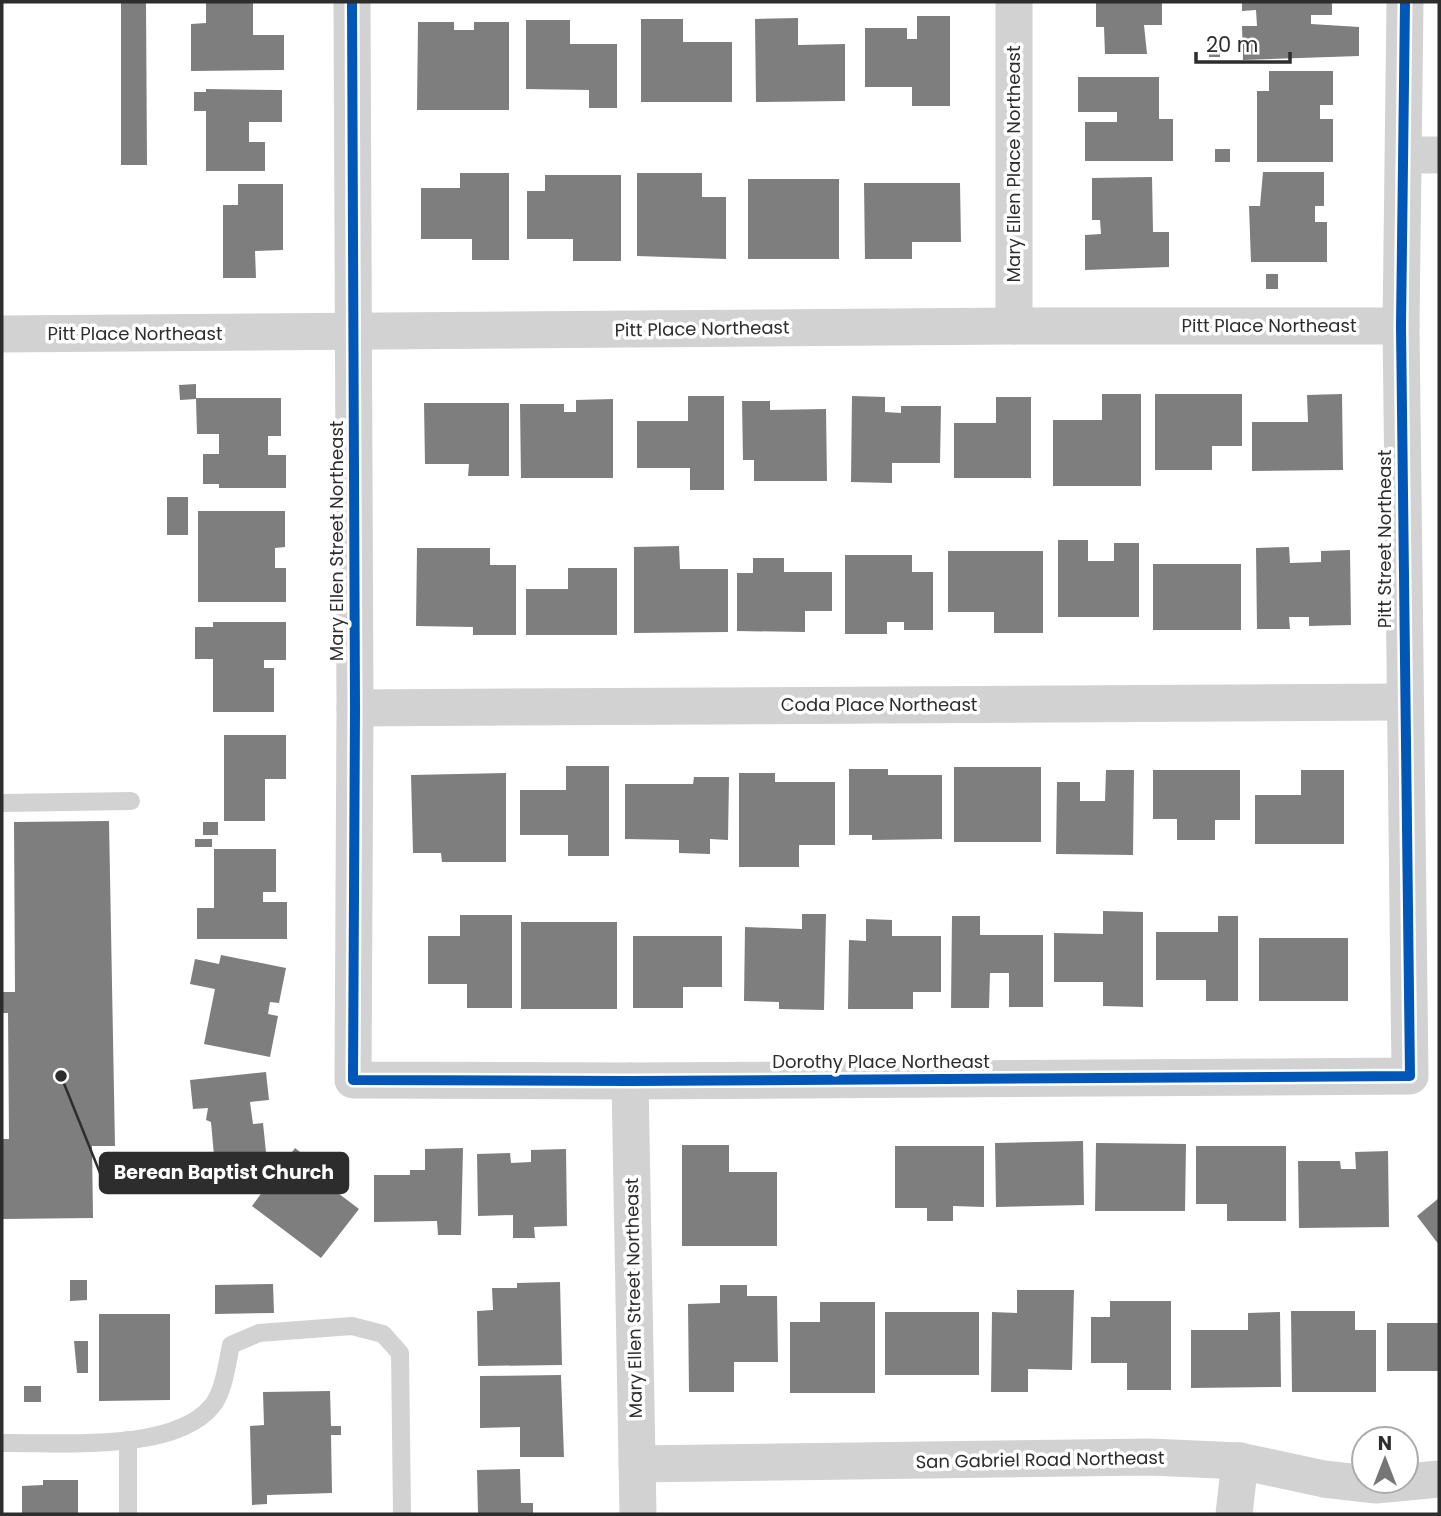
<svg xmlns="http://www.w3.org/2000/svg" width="1441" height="1516" font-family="Poppins,sans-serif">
  <rect width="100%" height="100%" fill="#fff"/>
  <!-- building -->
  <g fill="#7e7e7e">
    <path d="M121 2H146L147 165H121Z"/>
    <path d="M206 2H253V35H284V70L191 71V24L206 23Z"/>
    <path d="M1096 2H1162V25H1144L1147 54H1105L1104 27H1096Z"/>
    <path d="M1242 2H1332V15H1311V24L1359 27V56L1243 60 1242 26H1257L1256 10 1242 11Z"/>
    <path d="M917 16H950V106H912V87H865V28H907V39H917Z"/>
    <path d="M798 18V45L845 44V101L756 102 755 19Z"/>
    <path d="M641 19H683V42H732V102H641Z"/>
    <path d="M526 20H570V44H617V108H589V90L526 89Z"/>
    <path d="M418 22H454V30H474V22H509V110H417Z"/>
    <rect x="1209" y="42" width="11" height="15"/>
    <path d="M1269 71H1333V105H1320V119H1333V162H1257V91H1269Z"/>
    <path d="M1078 77H1159V119H1173V161H1085V122H1117V112H1078Z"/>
    <path d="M206 89 282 90V122H249V142H265V171H206V111H194V92H206Z"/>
    <rect x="1215" y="149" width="15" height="13"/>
    <path d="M1263 172H1324V206H1315V222H1327V262H1251L1249 206H1260Z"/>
    <path d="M460 173H509V260H472V239H421V188H460Z"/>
    <path d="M637 173H702V197H726V259L637 256Z"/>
    <path d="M545 175H621V261H573V239H527V191H545Z"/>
    <path d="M1152 177 1153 232H1169V267L1085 270V235L1101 234 1100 220H1092V178Z"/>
    <rect x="748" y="179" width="91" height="80"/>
    <path d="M864 183H960L961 242H912V259H865Z"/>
    <path d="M238 184H283V250L255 251 256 278H223V205H238Z"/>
    <rect x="1266" y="274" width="12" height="15"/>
    <path d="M196 384V398H281V436H268V455H286V488H219V484H203V454H219V434H197L196 399 180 400 179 385Z"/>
    <path d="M1102 394H1141V486H1053V420H1102Z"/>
    <path d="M1155 394H1242V446H1212V470H1155Z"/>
    <path d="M1342 394 1343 470 1252 471V422H1308L1307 395Z"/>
    <path d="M688 396H724V490H690V468H637V421H688Z"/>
    <path d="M852 396 885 397V412L901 413V406H941L940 463H892V483L851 482Z"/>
    <path d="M996 397H1031V478H954V423H996Z"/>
    <path d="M613 399V478H521L520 404H564V412H576V400Z"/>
    <path d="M742 401H770V410L826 409 827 481H754V460H743Z"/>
    <path d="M424 403H509V476H468L469 464H425Z"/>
    <rect x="167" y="497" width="21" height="38"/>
    <path d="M198 511H285V547L275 548V568H286V602H198Z"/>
    <path d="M1058 540H1088V561H1114V543H1139V617H1058Z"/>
    <path d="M679 546 680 569H728V632L634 633V547Z"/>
    <path d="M1289 547 1290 563 1321 562V551L1350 550 1351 625 1309 626V617H1289L1290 629H1257L1256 548Z"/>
    <path d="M417 548H490V565H516V635H473V627L416 626Z"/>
    <path d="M948 551H1043V633H994V612H948Z"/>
    <path d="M845 555H912V572H933V630H904V622H887V634H845Z"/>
    <path d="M753 558H784V572H832V611H805V632L737 631V573H753Z"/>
    <rect x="1153" y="564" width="88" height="66"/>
    <path d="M568 568H617V635H526V589H568Z"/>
    <path d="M213 622H286V660H264V668H274V712H213V659H195V627H213Z"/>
    <path d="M224 735H286V779H265V821H224Z"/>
    <path d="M566 766H609V856H568V835H520V790H566Z"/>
    <rect x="954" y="767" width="87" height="75"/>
    <path d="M849 769H888V775H942V839L872 840V835H849Z"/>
    <path d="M1106 770H1134L1133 855 1056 854 1057 782H1080V801H1105Z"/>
    <path d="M1153 770H1240V820H1215V840H1177V819H1153Z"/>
    <path d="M1301 770H1344V844H1255V795H1301Z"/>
    <path d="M506 773V862H442L441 853H413L411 775Z"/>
    <path d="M739 773H775V782H835V845H799V867H739Z"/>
    <path d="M694 777H729L728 840 710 839V854L679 853V840L625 839V784H693Z"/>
    <path d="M109 821 115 1146H92L93 1218 2 1219V1139H9L8 1013H2V992H15L14 822Z"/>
    <rect x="203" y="822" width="15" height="13"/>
    <rect x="195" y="839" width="17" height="8"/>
    <path d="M214 849H276V892H263V902H287V939H197V908H214Z"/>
    <path d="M1103 911 1143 912V1007L1103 1006V982H1054V933L1103 934Z"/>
    <path d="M802 914H826L824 1010 779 1009V1002L744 1001 745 927 802 929Z"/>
    <path d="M460 915H512V1008H467V984H428V936H460Z"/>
    <path d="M952 916H980V935H1043V1007H1009V973H990L989 1008H951Z"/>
    <path d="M1218 916H1238V1001H1206V980H1156V932H1218Z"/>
    <path d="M866 919 892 920V936H941V992H913V1009H848L849 940 866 941Z"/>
    <rect x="521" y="922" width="96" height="87"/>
    <path d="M633 936H722V987H683V1008H633Z"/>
    <rect x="1259" y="938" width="89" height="63"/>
    <path d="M221 955 286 968 279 1003 270 1002 268 1014 278 1016 270 1057 204 1044 215 989 190 984 195 959 219 964Z"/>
    <path d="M266 1072 269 1100 250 1102 253 1124 263 1123 267 1162 215 1167 211 1122 206 1120 208 1108 193 1109 190 1080Z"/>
    <path d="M1083 1141 1084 1205 996 1207 995 1143Z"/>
    <path d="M1096 1143 1186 1144 1185 1211H1095Z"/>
    <path d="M682 1145H729V1172H777V1246H682Z"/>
    <path d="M895 1146H984V1207L953 1206V1221H927V1208H895Z"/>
    <path d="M1196 1146H1286V1221H1227V1204H1196Z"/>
    <path d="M295 1148 325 1171 311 1189 319 1194 326 1184 359 1209 321 1258 252 1206Z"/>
    <path d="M463 1148 461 1235H438L437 1221 374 1222V1175H410V1170H425V1149Z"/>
    <path d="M566 1149 567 1226 534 1227 535 1238H513V1215L478 1216 477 1154 510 1153 511 1163 531 1162V1150Z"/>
    <path d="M1388 1151 1389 1227 1299 1228 1298 1161H1340L1341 1169H1356L1355 1152Z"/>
    <path d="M1439 1198V1245L1417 1216Z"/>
    <path d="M70 1280H87V1300L70 1301Z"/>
    <path d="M560 1282 562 1365 478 1366 477 1311 493 1310 492 1288H517V1283Z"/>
    <path d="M273 1284 274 1313 215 1314V1285Z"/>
    <path d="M720 1285H747V1296H777L778 1362H734V1392H689L688 1304 720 1303Z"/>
    <path d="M1017 1290H1074L1072 1370 1028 1369V1392H991L992 1312 1017 1313Z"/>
    <path d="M1110 1301H1171V1390H1127V1363H1091V1317H1110Z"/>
    <path d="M820 1302H875V1393H790V1322H820Z"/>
    <path d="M1291 1311H1355V1330H1376V1392H1292Z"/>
    <rect x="885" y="1312" width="94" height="63"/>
    <path d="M1280 1312 1281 1387 1191 1388V1330H1248V1313Z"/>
    <path d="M99 1314H170V1400L99 1401Z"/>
    <rect x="1387" y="1323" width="52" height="48"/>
    <path d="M74 1341H88V1373H77Z"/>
    <path d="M561 1375 564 1457H520V1427L480 1428V1376Z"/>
    <rect x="24" y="1386" width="17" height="16"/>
    <path d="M330 1391 331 1426H341V1435H331L332 1493 267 1495V1504L252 1505 250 1426 264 1425 263 1392Z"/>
    <path d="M520 1469 521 1503H533V1514H478L477 1470Z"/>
    <path d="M43 1480H78V1514H22V1486L43 1485Z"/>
  </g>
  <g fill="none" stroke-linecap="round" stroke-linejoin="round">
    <!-- service -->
    <g stroke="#d2d2d2" stroke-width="18">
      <path d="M2 803 131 801"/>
      <path d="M128 1440V1514"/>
      <path d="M2 1443C59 1442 174 1453 212 1406 224 1392 227 1363 231 1345L259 1333 352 1326 383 1334 400 1353 402 1514"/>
    </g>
    <!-- minor -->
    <g stroke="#d2d2d2" stroke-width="37">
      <path d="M352 2 355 708 353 1080 630 1081 1410 1076 1401 326 1405 2"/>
      <path d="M1014 2V326"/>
      <path d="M1406 155H1439"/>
      <path d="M2 334 1014 326H1401"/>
      <path d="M355 708 1403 702"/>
      <path d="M630 1081 638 1514"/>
      <path d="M637 1464 1150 1457 1240 1461 1324 1479 1376 1485 1439 1479"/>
      <path d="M1234 1514 1240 1461"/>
    </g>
    <!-- cycleway casing -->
    <g stroke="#fff" stroke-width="15">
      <path id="cycleway" d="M352 2 355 708 353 1080 630 1081 1410 1076 1401 326 1405 2"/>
    </g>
    <!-- cycleway -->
    <use href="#cycleway" stroke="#0057b8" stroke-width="10"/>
  </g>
  <g text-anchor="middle" stroke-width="7" stroke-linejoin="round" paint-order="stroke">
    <!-- street labels -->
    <g font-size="18" fill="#2d2d2d" stroke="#fff">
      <text transform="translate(1014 164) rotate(-90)" y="6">Mary Ellen Place Northeast</text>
      <text x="1269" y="332">Pitt Place Northeast</text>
      <text transform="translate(702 329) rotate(-1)" y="6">Pitt Place Northeast</text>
      <text x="135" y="340">Pitt Place Northeast</text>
      <text transform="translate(1385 539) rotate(-90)" y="6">Pitt Street Northeast</text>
      <text transform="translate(337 541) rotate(-90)" y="6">Mary Ellen Street Northeast</text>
      <text x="879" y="711">Coda Place Northeast</text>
      <text x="881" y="1068">Dorothy Place Northeast</text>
      <text transform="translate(634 1298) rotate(-91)" y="6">Mary Ellen Street Northeast</text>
      <text transform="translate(1040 1460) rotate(-1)" y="6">San Gabriel Road Northeast</text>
    </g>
  </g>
  <!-- callouts -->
  <path fill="none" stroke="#2d2d2d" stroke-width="2.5" d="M61 1076L100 1173"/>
  <circle fill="#2d2d2d" stroke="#fff" stroke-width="2.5" cx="61" cy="1076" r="7"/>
  <rect fill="#2d2d2d" stroke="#2d2d2d" stroke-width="2.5" x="100" y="1153" width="248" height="40" rx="7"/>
  <g font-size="19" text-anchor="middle" font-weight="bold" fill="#fff">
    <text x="224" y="1179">Berean Baptist Church</text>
  </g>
  <!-- border -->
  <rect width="1441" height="1516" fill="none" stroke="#2d2d2d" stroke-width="7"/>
  <!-- north arrow -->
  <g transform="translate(1385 1460)"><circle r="33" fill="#ffffff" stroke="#ababab" stroke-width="2"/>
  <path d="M0-5L12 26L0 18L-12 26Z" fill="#767676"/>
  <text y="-10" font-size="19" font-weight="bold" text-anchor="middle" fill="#2d2d2d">N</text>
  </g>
  <!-- scale -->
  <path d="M1196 52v10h94v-10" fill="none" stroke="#2d2d2d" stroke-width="3.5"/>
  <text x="1206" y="52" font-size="21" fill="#2d2d2d" stroke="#ffffff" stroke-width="5" paint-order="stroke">20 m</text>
</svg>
